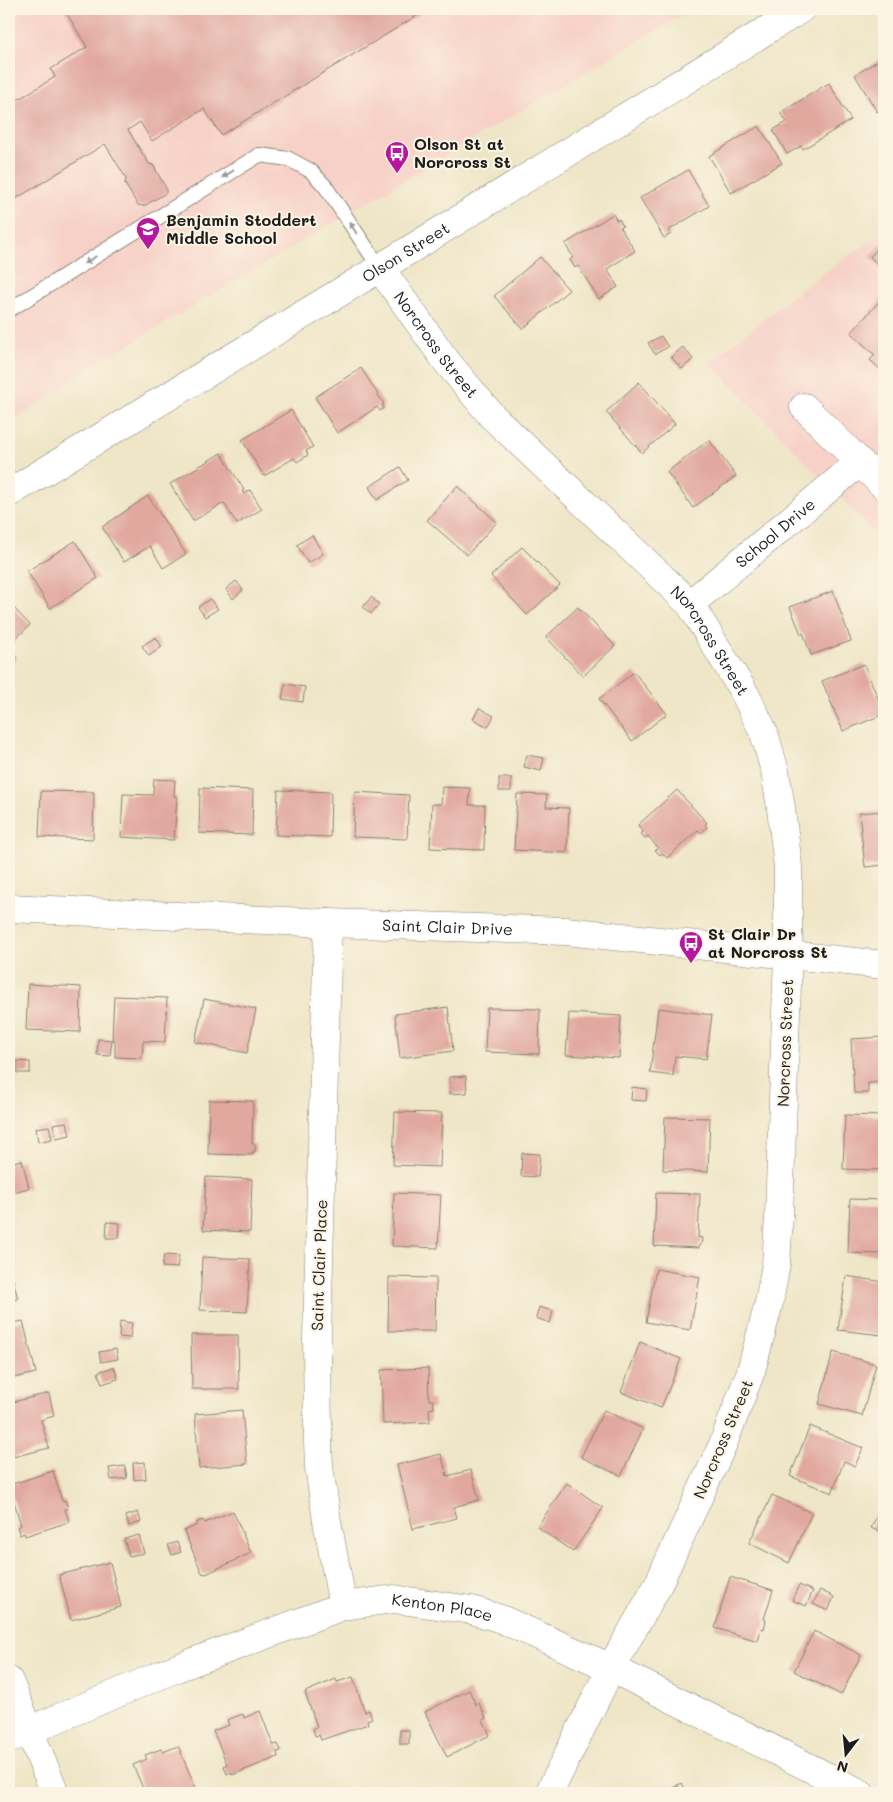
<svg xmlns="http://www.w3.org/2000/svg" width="893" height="1802" font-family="Mali,sans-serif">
  <rect width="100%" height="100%" fill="#fcf5e5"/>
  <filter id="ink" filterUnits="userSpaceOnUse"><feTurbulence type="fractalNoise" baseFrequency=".02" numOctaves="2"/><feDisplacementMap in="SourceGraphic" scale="10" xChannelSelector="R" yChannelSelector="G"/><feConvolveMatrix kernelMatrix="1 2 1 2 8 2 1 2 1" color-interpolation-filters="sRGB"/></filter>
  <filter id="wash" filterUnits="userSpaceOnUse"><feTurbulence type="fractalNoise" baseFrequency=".0096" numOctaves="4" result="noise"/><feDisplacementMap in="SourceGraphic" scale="20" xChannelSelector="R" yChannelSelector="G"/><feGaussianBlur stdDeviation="1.12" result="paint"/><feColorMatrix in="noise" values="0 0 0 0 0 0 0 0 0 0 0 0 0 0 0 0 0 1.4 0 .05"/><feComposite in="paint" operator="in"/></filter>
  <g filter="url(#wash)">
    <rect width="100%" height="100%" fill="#efe6c8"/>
    <!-- built -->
    <g fill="#f7d1c8">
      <path d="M9 9H692L86 370 9 425Z"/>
      <path d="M884 233V543L709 362 820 275Z"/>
    </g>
    <g id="blocks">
      <!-- building -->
      <g fill="#e1a8a0">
        <path d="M64 9H428L221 135 204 109 152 141 140 122 128 130 149 164 153 165 166 188V193L144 206 138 205 125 184 126 178 105 144 9 203V105L55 77 51 69 87 47Z"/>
        <path d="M882 58 884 60V107L877 112 855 75Z"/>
        <path d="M829 83 851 120 803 149 801 146 787 154 773 130 787 122 780 113Z"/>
        <path d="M759 126 782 163 731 193 709 156Z"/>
        <path d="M688 170 709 206 669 230 671 234 664 238 640 198Z"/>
        <path d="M613 214 617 221 619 219 623 226 620 227 635 251 607 269 618 287 599 299 578 266 575 268 570 260 573 257 565 244Z"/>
        <path d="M884 241V263L881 267 870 257Z"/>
        <path d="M540 257 569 290 523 329 494 296Z"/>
        <path d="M884 296V373L870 360 875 355 851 333Z"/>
        <path d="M661 336 668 347 655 354 648 343Z"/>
        <path d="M683 347 693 359 682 369 671 357Z"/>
        <path d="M361 368 384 404 382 405 384 408 380 411 377 407 337 433 315 397Z"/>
        <path d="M639 382 675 424 642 453 606 412Z"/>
        <path d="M291 410 313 447 306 451 308 455 297 462 294 458 264 476 242 440Z"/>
        <path d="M709 440 736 476 693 508 667 472Z"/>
        <path d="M221 453 244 490 242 491 244 494 250 490 262 509 237 524 224 503 193 521 170 484Z"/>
        <path d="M400 467 408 480 377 500 369 487Z"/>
        <path d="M457 486 497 522 467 555 427 520Z"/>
        <path d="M148 496 186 554 163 568 150 546 124 562 102 527Z"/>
        <path d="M312 535 323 554 308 563 297 545Z"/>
        <path d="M75 541 98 578 50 608 27 571Z"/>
        <path d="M522 547 560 585 527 615 491 576Z"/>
        <path d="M236 581 243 590 233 599 226 589Z"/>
        <path d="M833 591 851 641 811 655 803 633 801 634 790 607Z"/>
        <path d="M371 597 379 604 371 614 363 607Z"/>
        <path d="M210 599 218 609 205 617 198 607Z"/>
        <path d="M9 603 30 625 9 645Z"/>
        <path d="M578 607 615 646 583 676 546 637Z"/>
        <path d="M156 637 162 647 149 656 142 646Z"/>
        <path d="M9 649 17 658 9 667Z"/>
        <path d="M864 664 884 714 843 731 822 681Z"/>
        <path d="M634 672 667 714 632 741 599 699Z"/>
        <path d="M285 684 305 687 303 702 282 699Z"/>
        <path d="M479 708 494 716 488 727 473 719Z"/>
        <path d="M527 755 544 758 541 771 524 767Z"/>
        <rect x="499" y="778" width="12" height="13"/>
        <path d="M154 779 175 780 174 796 177 797 174 840 121 837 123 794 153 795Z"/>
        <path d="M442 787 470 788 469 805H485L484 850 430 848 432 804H441Z"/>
        <path d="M200 788 253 790 252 835 199 833Z"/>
        <path d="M278 790 331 792 330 837 276 835Z"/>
        <path d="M677 790 707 823 705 825 707 827 701 833 698 830 667 858 662 853 660 855 655 850 658 848 648 836 645 838 641 834 643 832 638 825Z"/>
        <path d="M41 791 94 792 93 839 39 837Z"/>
        <path d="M355 792 409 795 407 839 353 837Z"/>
        <path d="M517 794 547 795 546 807 569 808 567 853 514 850Z"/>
        <path d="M884 811V865L865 867 859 813Z"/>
        <path d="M28 984 81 987 80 1032 26 1030Z"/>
        <path d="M114 996 167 998 165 1042 143 1041 142 1058 115 1057V1040H112Z"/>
        <path d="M204 999 256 1009 247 1053 195 1042Z"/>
        <path d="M448 1007 453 1051 400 1058 395 1014Z"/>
        <path d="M487 1008 540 1009 539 1054 485 1052Z"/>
        <path d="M658 1008 712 1015 706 1059 675 1056 673 1076 650 1073Z"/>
        <path d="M569 1013 621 1016 619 1058 566 1055Z"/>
        <path d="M884 1037V1082L868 1083V1093H854L851 1039Z"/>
        <path d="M98 1039 112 1040 110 1056 97 1055Z"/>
        <path d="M17 1061 30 1062V1073H17Z"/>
        <path d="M466 1076 467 1093 450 1094 449 1077Z"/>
        <path d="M632 1087 647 1089 646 1101 631 1100Z"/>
        <path d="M209 1100 253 1101 252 1144H255V1152H252V1155L208 1154Z"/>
        <path d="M395 1112 442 1113 440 1167 393 1165Z"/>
        <path d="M845 1115 884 1116V1170L843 1169Z"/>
        <path d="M665 1117 710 1118 708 1172 663 1170Z"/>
        <path d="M67 1122 70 1135 56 1138 53 1124Z"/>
        <path d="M49 1126 52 1139 38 1142 36 1128Z"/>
        <path d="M522 1153 540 1154 538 1177 521 1176Z"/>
        <path d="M22 1160 29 1188 9 1193V1163Z"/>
        <path d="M206 1177 252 1179 250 1232 203 1230Z"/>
        <path d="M394 1193 441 1195 438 1248 392 1246Z"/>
        <path d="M656 1193 700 1194 698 1237 702 1238 701 1245H699V1248L654 1246Z"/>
        <path d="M850 1199 884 1200V1254L848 1253Z"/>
        <path d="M107 1222 120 1223 119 1238H106Z"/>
        <path d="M164 1255 179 1256 177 1268 162 1267Z"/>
        <path d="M202 1257 250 1259 247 1312 200 1310Z"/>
        <path d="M9 1264 18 1299 9 1301Z"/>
        <path d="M656 1269 700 1277 690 1330 646 1322Z"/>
        <path d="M846 1276 884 1282V1316L882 1335 838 1330Z"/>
        <path d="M389 1277 436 1278 435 1331H388Z"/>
        <path d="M539 1307 553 1311 550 1323 536 1318Z"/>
        <path d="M23 1321 36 1373 9 1379V1324Z"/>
        <path d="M120 1321 132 1323 130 1338 119 1337Z"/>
        <path d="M191 1335H238L239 1389H192Z"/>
        <path d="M640 1342 681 1359 661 1408 621 1392Z"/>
        <path d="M116 1349 118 1359 101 1362 99 1352Z"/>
        <path d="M833 1352 876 1364 862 1416 819 1404Z"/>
        <path d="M114 1367 118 1379 102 1384 98 1372Z"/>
        <path d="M428 1368 429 1400H433L434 1408 429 1409 430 1422 383 1424 381 1370Z"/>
        <path d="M49 1393 54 1416 41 1420 49 1448 9 1458V1403Z"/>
        <path d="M242 1410 247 1464 199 1468 195 1414Z"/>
        <path d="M604 1410 643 1429 621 1476 581 1457Z"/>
        <path d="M810 1426 863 1448 855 1466 844 1461 832 1493 790 1476Z"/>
        <path d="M441 1454 447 1476 471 1470 479 1500 454 1507 457 1518 413 1529 397 1465Z"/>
        <path d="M145 1462 146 1479 134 1480 133 1463Z"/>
        <path d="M125 1466 127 1478 111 1480 109 1468Z"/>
        <path d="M53 1471 62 1501 65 1500 68 1509H65L69 1522 25 1536 24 1533 20 1535 17 1527 21 1525 9 1485Z"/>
        <path d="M567 1483 603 1508 573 1552 537 1527Z"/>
        <path d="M772 1495 812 1513 789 1563 749 1543Z"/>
        <path d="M880 1510 884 1512V1534L871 1528Z"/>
        <path d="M233 1511 251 1553 206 1574 202 1573 184 1531 197 1525 196 1523 203 1520 205 1523Z"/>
        <path d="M138 1512 141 1522 129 1526 126 1516Z"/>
        <path d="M139 1535 144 1553 129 1556 124 1539Z"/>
        <path d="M177 1542 181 1552 172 1555 168 1545Z"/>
        <path d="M110 1562 121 1607 71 1620 59 1575Z"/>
        <path d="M730 1577 773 1590 764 1619 766 1620 764 1629 761 1628 758 1641 715 1628Z"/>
        <path d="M799 1585 813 1591 806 1606 792 1600Z"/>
        <path d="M820 1590 834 1597 828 1611 813 1604Z"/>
        <path d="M814 1631 861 1655 841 1695 794 1671Z"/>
        <path d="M353 1677 365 1712 369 1710 372 1718 367 1720 368 1724 321 1740 319 1735 315 1736 313 1728 317 1727 305 1692 336 1679 337 1682Z"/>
        <path d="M469 1690 476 1705 479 1703 486 1718 483 1720 490 1735 447 1757 425 1712Z"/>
        <path d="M260 1711 273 1745 278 1744 281 1751 277 1752 278 1757 232 1775 231 1772 227 1774 224 1766 227 1764 213 1731 229 1725 227 1720 243 1714 244 1718Z"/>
        <rect x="400" y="1730" width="9" height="14"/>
        <path d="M178 1746 197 1791 192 1793H145L133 1765 147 1759 145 1755 161 1749 163 1752Z"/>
        <path d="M682 1783 687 1793H652L666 1787 668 1790Z"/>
      </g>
    </g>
  </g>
  <g filter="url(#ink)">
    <use href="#blocks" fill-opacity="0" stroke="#868172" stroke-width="1"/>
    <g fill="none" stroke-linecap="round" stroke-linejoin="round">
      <!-- service casing -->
      <g stroke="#868172" stroke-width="16">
        <path id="service" d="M9 310 259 155 289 159 311 171 325 186 380 268"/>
      </g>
      <!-- minor casing -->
      <g stroke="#868172" stroke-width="29">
        <g id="minor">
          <path id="s1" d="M380 268 447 362 492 416 690 604 745 694 764 733 775 771 781 808 788 867V955L779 1216 776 1264 769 1303 751 1371 723 1444 657 1587 611 1668 549 1793"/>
          <path d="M804 407 884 486"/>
          <path id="s2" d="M690 604 860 462"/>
          <path d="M328 923 317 1337 318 1442 319 1467 327 1521 343 1606"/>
          <path d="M9 1681 55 1793"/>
          <path id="s3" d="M9 1739 177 1668 343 1606 394 1599 472 1610 501 1619 611 1668 860 1793"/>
        </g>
      </g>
      <!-- tertiary casing -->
      <g stroke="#868172" stroke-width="29">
        <g id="tertiary">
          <path id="s4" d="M9 493 380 268 801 9"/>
          <path id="s5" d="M9 908 328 923 566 931 884 965"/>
        </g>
      </g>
      <!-- service -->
      <use href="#service" stroke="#fff" stroke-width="14"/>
      <!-- minor -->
      <use href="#minor" stroke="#fff" stroke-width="28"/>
      <!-- tertiary -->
      <use href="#tertiary" stroke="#fff" stroke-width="28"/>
    </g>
    <!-- one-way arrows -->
    <defs><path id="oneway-solid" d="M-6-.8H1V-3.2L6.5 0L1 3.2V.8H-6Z" transform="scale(1.25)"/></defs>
    <g fill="#999">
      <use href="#oneway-solid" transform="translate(228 174) rotate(148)"/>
      <use href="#oneway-solid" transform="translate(353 228) rotate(-124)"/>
      <use href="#oneway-solid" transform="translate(90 260) rotate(148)"/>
    </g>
  </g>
  <!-- icons -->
  <defs>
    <g id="bus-pin" transform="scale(1.25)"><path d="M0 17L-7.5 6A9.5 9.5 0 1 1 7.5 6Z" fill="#b5179e" stroke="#fcf5e5"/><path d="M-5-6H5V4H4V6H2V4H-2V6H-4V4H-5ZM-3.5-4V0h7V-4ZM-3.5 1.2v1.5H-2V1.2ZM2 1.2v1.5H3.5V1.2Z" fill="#fff"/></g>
    <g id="school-pin" transform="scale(1.25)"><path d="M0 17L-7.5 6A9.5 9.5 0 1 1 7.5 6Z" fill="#b5179e" stroke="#fcf5e5"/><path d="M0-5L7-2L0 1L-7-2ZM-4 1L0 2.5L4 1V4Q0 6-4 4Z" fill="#fff"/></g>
  </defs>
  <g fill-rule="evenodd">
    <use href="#bus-pin" x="397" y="153"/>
    <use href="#school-pin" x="148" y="229"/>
    <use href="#bus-pin" x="691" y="943"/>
  </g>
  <g text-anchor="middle" stroke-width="4" stroke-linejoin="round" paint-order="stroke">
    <!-- poi labels -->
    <g font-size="16" font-weight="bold" fill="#1c1c1c" stroke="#fcf5e5" text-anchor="start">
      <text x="414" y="150">Olson St at<tspan x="414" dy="18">Norcross St</tspan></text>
      <text x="166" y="226">Benjamin Stoddert<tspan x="166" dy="18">Middle School</tspan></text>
      <text x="708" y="940">St Clair Dr<tspan x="708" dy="18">at Norcross St</tspan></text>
    </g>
    <!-- street labels -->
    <g font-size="16" fill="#1c1c1c" stroke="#fcf5e5">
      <text dy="6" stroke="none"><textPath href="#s4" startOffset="464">Olson Street</textPath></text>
      <text dy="6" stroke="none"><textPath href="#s1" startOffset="95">Norcross Street</textPath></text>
      <text dy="6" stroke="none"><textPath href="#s2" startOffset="111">School Drive</textPath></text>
      <text dy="6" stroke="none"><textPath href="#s1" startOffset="500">Norcross Street</textPath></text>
      <text dy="6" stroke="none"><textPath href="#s5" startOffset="439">Saint Clair Drive</textPath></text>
      <text transform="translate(785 1043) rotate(-88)" y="6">Norcross Street</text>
      <text transform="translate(319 1265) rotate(-88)" y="6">Saint Clair Place</text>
      <text transform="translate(723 1439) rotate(-67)" y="6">Norcross Street</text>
      <text dy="6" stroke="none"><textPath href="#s3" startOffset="460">Kenton Place</textPath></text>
    </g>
  </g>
  <!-- margin -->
  <rect width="893" height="1802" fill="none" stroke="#fcf5e5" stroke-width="30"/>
  <!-- north arrow -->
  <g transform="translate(846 1754) rotate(196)" stroke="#fcf5e5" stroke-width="4" paint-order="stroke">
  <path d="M0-4L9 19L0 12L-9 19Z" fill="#1c1c1c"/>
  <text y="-8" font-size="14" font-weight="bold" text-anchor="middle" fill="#1c1c1c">N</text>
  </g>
</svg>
